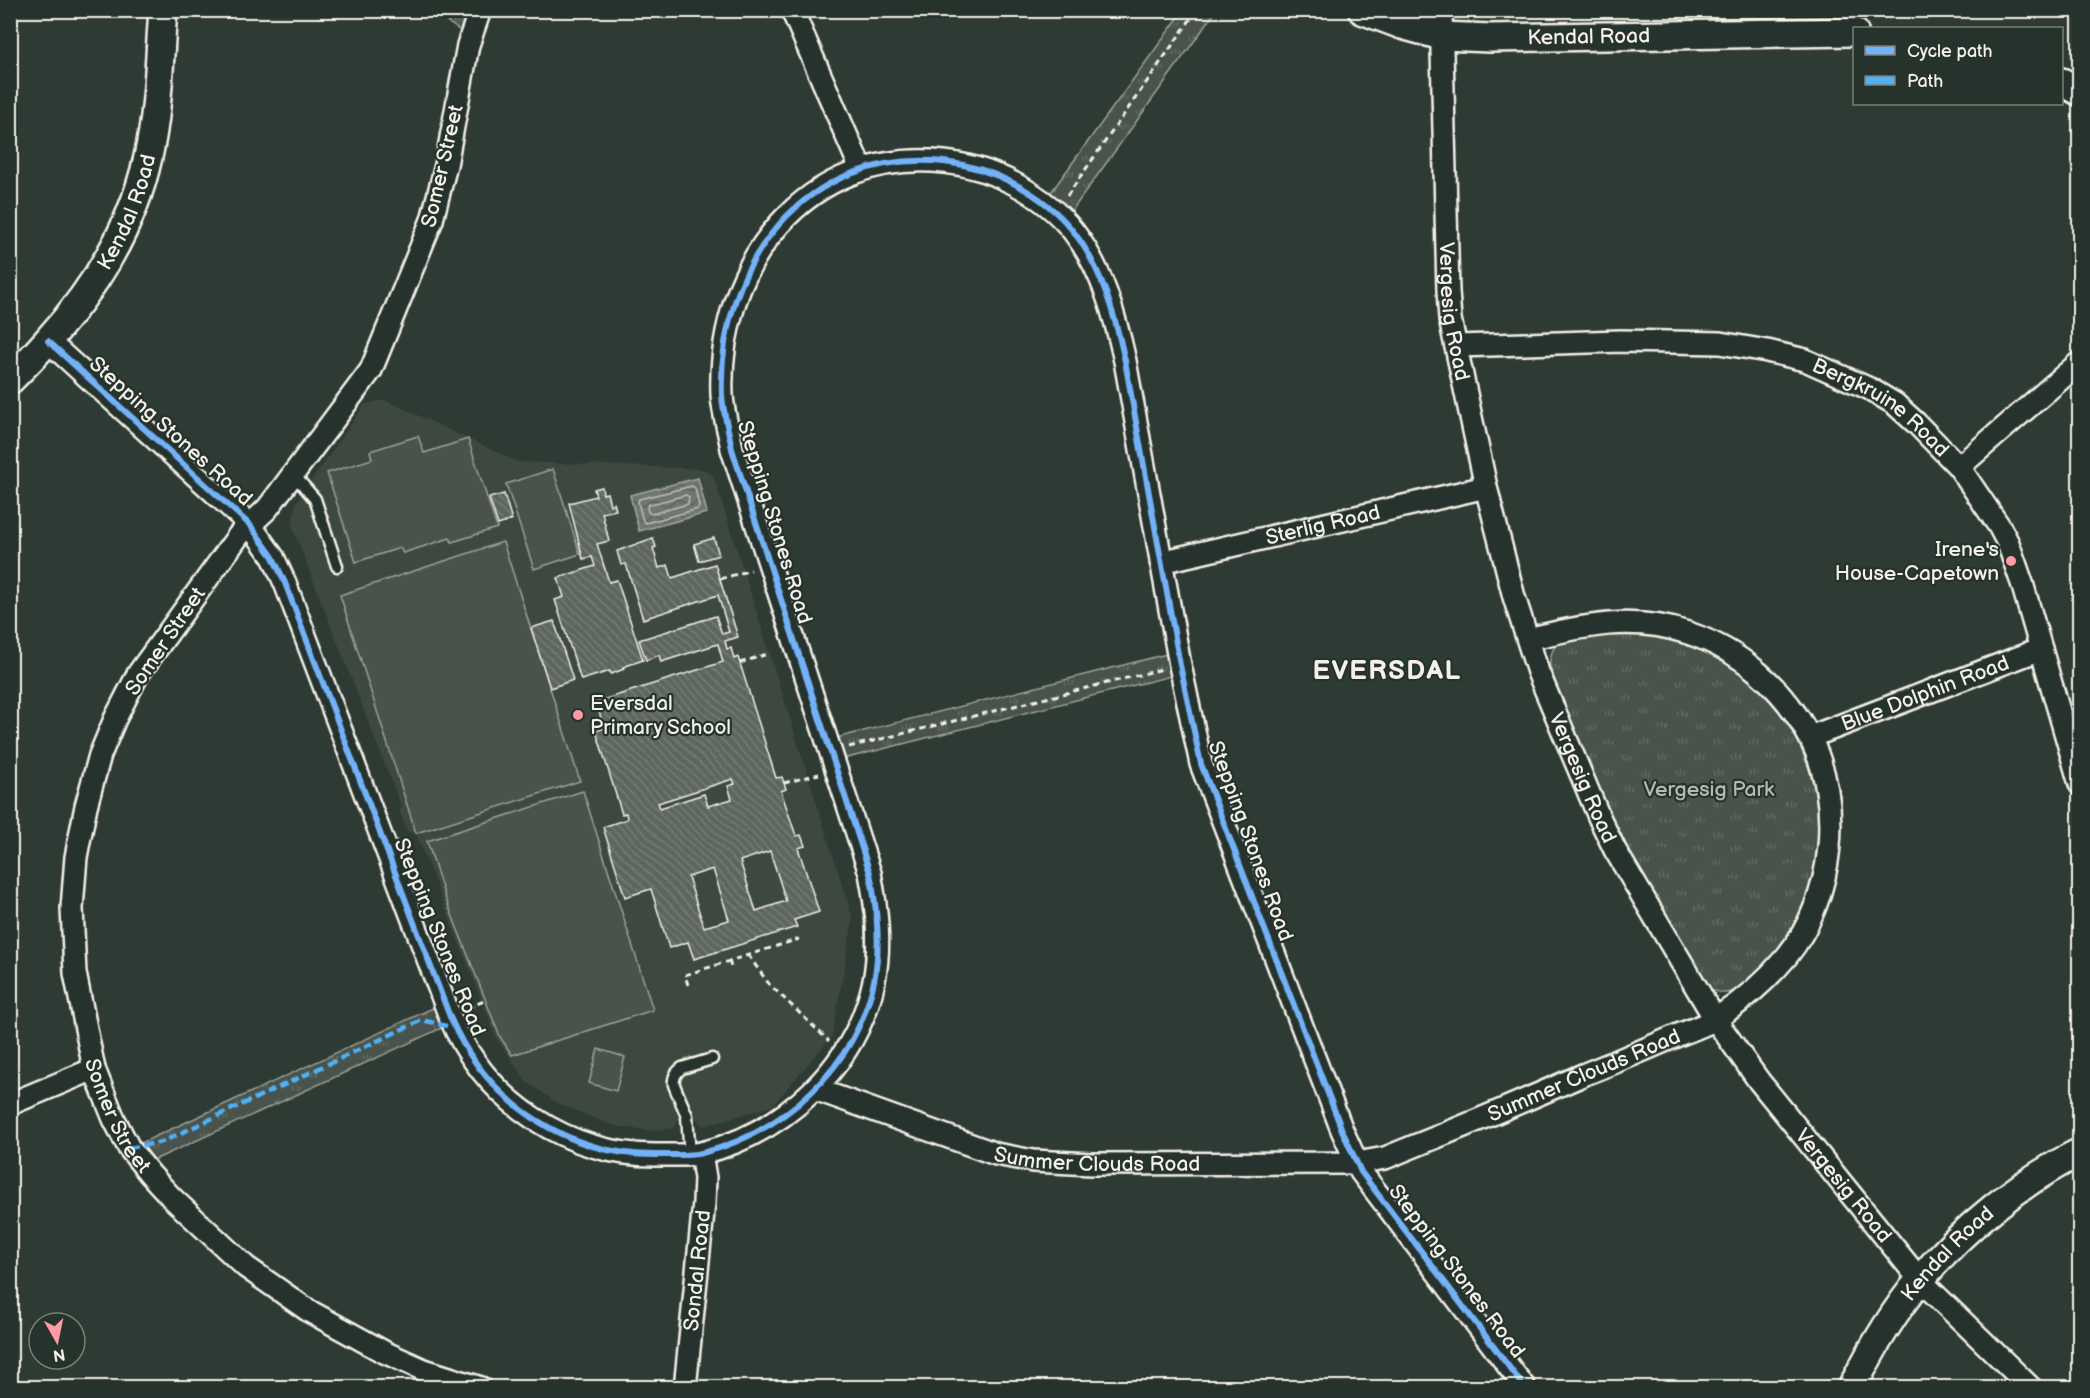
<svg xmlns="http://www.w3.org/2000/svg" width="2090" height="1398" font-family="'Balsamiq Sans',sans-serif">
  <defs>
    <pattern id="grass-tufts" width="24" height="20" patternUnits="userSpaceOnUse" patternTransform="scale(1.5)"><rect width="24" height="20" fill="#48524c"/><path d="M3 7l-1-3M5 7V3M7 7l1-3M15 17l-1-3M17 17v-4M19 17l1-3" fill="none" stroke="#636b66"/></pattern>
    <pattern id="water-waves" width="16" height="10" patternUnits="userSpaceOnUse" patternTransform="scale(1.5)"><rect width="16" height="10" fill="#6f7770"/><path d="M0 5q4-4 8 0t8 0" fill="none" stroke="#5c605b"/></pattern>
    <pattern id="building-back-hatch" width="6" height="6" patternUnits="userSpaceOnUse" patternTransform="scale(1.5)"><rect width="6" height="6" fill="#5c655e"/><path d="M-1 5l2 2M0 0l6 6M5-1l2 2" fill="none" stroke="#747c75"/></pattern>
  </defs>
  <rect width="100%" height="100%" fill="#2e3b34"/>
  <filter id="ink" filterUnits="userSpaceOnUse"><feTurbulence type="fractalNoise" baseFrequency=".0167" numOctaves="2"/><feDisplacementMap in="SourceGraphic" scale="12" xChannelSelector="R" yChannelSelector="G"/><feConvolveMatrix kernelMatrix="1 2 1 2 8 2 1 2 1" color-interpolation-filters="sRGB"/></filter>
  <g filter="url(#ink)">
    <!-- built -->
    <path fill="#3c4841" d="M385 400 518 462 704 469 714 477 853 919 832 1036 772 1106 703 1126 693 1115 680 1117 674 1128 647 1131 611 1125 557 1103 527 1082 497 1039 416 834 407 831 399 810 402 808 292 526 296 503 365 404Z"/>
    <!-- grass -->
    <g fill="url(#grass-tufts)" stroke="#9ea29a" stroke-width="1.5">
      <path d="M432 11H469L462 32Z"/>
      <path d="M1183 11H1216L1068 216 1049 195Z"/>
      <path d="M1626 632C1654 635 1680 639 1706 651 1789 690 1835 786 1814 875 1804 913 1785 952 1755 976 1737 991 1723 1002 1704 983L1617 833 1550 668C1549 658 1552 644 1564 640 1577 635 1610 634 1626 632Z"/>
      <path d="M1167 654 1171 676 843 759 836 738Z"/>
      <path d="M435 1007 444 1027 154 1160 141 1143Z"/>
    </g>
    <!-- pitch -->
    <g fill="#48524c" stroke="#9ea29a" stroke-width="1.5">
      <path d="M418 436 424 453 468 439 497 528 452 542 450 538 403 553 400 548 356 562 327 473 372 459 370 451Z"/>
      <path d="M553 469 580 554 534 569 506 484Z"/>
      <path d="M503 542 580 781 416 833 340 595Z"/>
      <path d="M583 791 653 1010 512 1055 500 1037 445 897 427 841Z"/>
      <path d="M598 1049 625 1057 616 1091 589 1083Z"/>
    </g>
    <!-- water -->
    <path fill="url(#water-waves)" stroke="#a4a8a0" stroke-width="1.5" d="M698 478 707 513 639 531 630 495Z"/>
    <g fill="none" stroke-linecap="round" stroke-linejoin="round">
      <!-- shore -->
      <g stroke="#bfc0b8" stroke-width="1.5">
        <path d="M692 486 695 488 699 506 698 509 646 523 643 521 638 502 639 499Z"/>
        <path d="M686 495 689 497 688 504 651 514 648 512 647 507 648 505Z"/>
      </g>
    </g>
    <!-- building -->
    <g fill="url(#building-back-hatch)" stroke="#f4f1e8" stroke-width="1.5" fill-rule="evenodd">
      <path d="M602 487 603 494 607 493 610 505 614 503 616 510 602 513 609 541 597 544 609 582 617 580 643 660 623 667 624 669 611 674 610 671 581 680 555 600 564 597 558 578 595 566 592 557 583 559 569 503 596 496 594 489Z"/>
      <path d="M504 494 512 520 498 525 489 498Z"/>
      <path d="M653 538 656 547 653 548 659 568 668 565 672 578 715 564 738 637 725 641 727 649 731 648 734 659 738 657 776 778 782 777 786 789 781 791 796 836 801 835 805 846 798 848 819 912 794 920 797 927 694 959 688 942 669 948 651 889 625 897 603 827 627 819 626 813 622 814 596 731 604 728 596 702 723 662 718 644 661 662 659 655 646 660 639 640 716 616 722 634 729 632 718 595 643 619 626 564 621 565 617 551ZM733 779 735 784 728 786 732 799 708 806 704 794 660 808 658 803ZM770 851 786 901 756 911 740 861ZM713 869 729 920 704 927 688 877Z"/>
      <path d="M714 538 719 555 699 561 694 544Z"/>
      <path d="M554 621 573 680 550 688 531 628Z"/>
    </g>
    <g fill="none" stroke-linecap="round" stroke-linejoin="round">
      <!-- service casing -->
      <g stroke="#f4f1e8" stroke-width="15">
        <g id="service">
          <path d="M294 475 315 499 337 566"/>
          <path d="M690 1155 687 1116 674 1085C673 1078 675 1073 682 1068L712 1059"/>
        </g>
      </g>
      <!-- minor casing -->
      <g stroke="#f4f1e8" stroke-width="26">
        <g id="minor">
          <path id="s1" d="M480 10 468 45 446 165 432 220 371 370 267 509 239 535 138 674 115 719 100 755 86 806 76 857 72 908 75 973 94 1069 114 1119 129 1148 150 1174 172 1198 246 1267 309 1311 384 1352 424 1370 481 1388"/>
          <path d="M792 10 861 169"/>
          <path id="s2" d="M1441 10 1448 291 1450 319 1486 487 1514 597 1538 672 1599 817 1615 850 1715 1019 1759 1081 1920 1280 2031 1388"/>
          <path d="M48 341 250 525 273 557 285 583 450 1017C486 1102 568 1157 661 1155 675 1155 689 1156 702 1153 785 1132 856 1066 874 981 881 945 877 909 870 873L732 449C729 431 723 413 722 395 717 264 806 148 944 162 992 167 1043 193 1073 231 1102 268 1115 316 1125 361L1180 665 1201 764 1342 1130 1361 1172 1525 1388"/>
          <path id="s3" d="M1456 346 1621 341 1720 343 1767 351 1805 360 1870 389 1895 404 1916 423 1959 467 1999 526 2008 543 2022 583 2080 784"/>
          <path d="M1959 467 2080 362"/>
          <path id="s4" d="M1161 562 1486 487"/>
          <path id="s5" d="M1810 737 2041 649"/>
          <path id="s6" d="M815 1089 996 1154 1033 1161 1092 1164 1357 1163 1385 1158 1412 1147C1470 1124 1528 1099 1585 1074 1616 1062 1646 1049 1676 1036 1689 1030 1705 1026 1717 1018 1743 1001 1767 980 1787 956 1834 898 1844 802 1809 736 1784 688 1740 650 1688 633 1632 614 1583 626 1528 639"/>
          <path d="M10 1104 94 1069"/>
          <path id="s7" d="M685 1388 704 1203 705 1178 701 1153"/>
        </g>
      </g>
      <!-- tertiary casing -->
      <g stroke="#f4f1e8" stroke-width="32">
        <g id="tertiary">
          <path id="s8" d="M1362 10 1402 25 1442 36 1490 38 1854 32"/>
          <path d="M2062 82 2080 92"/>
          <path id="s9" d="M10 380C23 367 36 354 48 340 95 288 133 226 148 157 159 109 159 59 163 10"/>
          <path id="s10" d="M1852 1388C1871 1350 1893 1312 1920 1280 1963 1228 2020 1182 2080 1152"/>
        </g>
      </g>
      <!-- path -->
      <g stroke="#f4f1e8" stroke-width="3" stroke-dasharray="6 4.5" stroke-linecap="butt">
        <path d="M1067 196 1197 10"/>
        <path d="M720 579 751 570"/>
        <path d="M740 663 770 653"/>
        <path d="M849 747 1163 669"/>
        <path d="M784 783 819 774"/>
        <path d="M748 955 769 984 829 1041"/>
        <path d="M729 961 732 970"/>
        <path d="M688 985 685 975 799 939"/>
        <path d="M468 1008 486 1000"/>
      </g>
      <!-- service -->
      <use href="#service" stroke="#26332d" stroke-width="10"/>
      <!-- minor -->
      <use href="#minor" stroke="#26332d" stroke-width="21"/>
      <!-- tertiary -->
      <use href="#tertiary" stroke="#26332d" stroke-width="27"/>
      <!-- quiet -->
      <path stroke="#4fb1f8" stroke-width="4.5" stroke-dasharray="9 4.5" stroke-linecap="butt" d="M129 1148 162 1142 422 1020 455 1028"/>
      <!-- cycleway casing -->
      <g stroke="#26332d" stroke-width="10">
        <path id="cycleway" d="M48 341 250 525 273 557 285 583 450 1017C486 1102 568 1157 661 1155 675 1155 689 1156 702 1153 785 1132 856 1066 874 981 881 945 877 909 870 873L732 449C729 431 723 413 722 395 717 264 806 148 944 162 992 167 1043 193 1073 231 1102 268 1115 316 1125 361L1180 665 1201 764 1342 1130 1361 1172 1525 1388"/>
      </g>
      <!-- cycleway -->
      <use href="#cycleway" stroke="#73b2f8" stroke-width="6"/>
    </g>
  </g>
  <!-- markers -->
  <g fill="#ff9aa2" stroke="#26332d" stroke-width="2">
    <circle cx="2011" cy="561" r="6"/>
    <circle cx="578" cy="715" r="6"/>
  </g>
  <g text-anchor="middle" stroke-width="4.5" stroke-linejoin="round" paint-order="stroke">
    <!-- street labels -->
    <g font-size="21" fill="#f4f1e8" stroke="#26332d">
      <text dy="7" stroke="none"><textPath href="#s8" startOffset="231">Kendal Road</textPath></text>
      <text transform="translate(442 166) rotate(-77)" y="7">Somer Street</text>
      <text dy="7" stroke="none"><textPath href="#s9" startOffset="207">Kendal Road</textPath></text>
      <text dy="7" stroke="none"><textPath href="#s2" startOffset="302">Vergesig Road</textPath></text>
      <text dy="7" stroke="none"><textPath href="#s3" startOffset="441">Bergkruine Road</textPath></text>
      <text transform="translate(171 431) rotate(42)" y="7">Stepping Stones Road</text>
      <text transform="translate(775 522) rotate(73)" y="7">Stepping Stones Road</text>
      <text dy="7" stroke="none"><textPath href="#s4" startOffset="166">Sterlig Road</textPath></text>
      <text transform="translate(165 641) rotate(-56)" y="7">Somer Street</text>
      <text dy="7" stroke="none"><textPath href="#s5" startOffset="123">Blue Dolphin Road</textPath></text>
      <text dy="7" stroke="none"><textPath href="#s2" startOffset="788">Vergesig Road</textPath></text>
      <text transform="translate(1251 841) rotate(70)" y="7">Stepping Stones Road</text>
      <text transform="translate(440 937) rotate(68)" y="7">Stepping Stones Road</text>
      <text dy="7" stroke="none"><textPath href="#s6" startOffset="798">Summer Clouds Road</textPath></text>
      <text dy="7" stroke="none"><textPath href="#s1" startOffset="1222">Somer Street</textPath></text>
      <text dy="7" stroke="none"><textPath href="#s6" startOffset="294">Summer Clouds Road</textPath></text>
      <text dy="7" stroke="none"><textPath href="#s2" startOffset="1274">Vergesig Road</textPath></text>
      <text dy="7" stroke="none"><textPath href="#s10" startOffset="166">Kendal Road</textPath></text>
      <text dy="7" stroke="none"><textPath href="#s7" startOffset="118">Sondal Road</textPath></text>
      <text transform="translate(1457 1271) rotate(53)" y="7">Stepping Stones Road</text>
    </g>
    <!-- poi labels -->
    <g font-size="21" fill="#f4f1e8" stroke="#26332d" text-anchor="end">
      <text x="1999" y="556">Irene's<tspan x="1999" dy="24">House-Capetown</tspan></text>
      <text x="590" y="710" text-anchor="start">Eversdal<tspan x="590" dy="24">Primary School</tspan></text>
    </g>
    <!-- park labels -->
    <g font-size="21" fill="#b8b9b1" stroke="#26332d">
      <text x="1709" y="796">Vergesig Park</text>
    </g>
    <!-- district labels -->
    <g font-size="27" font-weight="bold" letter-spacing="1.5" fill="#f4f1e8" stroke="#26332d">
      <text x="1387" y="679">EVERSDAL</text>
    </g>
  </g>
  <!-- margin -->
  <rect width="2090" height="1398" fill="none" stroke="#26332d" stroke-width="36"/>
  <rect x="18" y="18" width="2054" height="1362" fill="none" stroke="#f4f1e8" stroke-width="2" filter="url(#ink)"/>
  <!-- legend -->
  <rect x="1853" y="27" width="210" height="78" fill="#26332d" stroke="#787f78" stroke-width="1.5"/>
  <rect x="1865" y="46" width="30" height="9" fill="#73b2f8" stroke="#787f78" stroke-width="1.5"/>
  <text x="1907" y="57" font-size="18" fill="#f4f1e8">Cycle path</text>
  <rect x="1865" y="76" width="30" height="9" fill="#4fb1f8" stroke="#787f78" stroke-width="1.5"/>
  <text x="1907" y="87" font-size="18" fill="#f4f1e8">Path</text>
  <!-- north arrow -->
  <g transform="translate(57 1341) rotate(171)"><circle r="28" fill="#26332d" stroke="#787f78" stroke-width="1.5"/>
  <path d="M0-4.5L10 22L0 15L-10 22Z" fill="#ff9aa2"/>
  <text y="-9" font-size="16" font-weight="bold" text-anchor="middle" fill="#f4f1e8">N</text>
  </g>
</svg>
